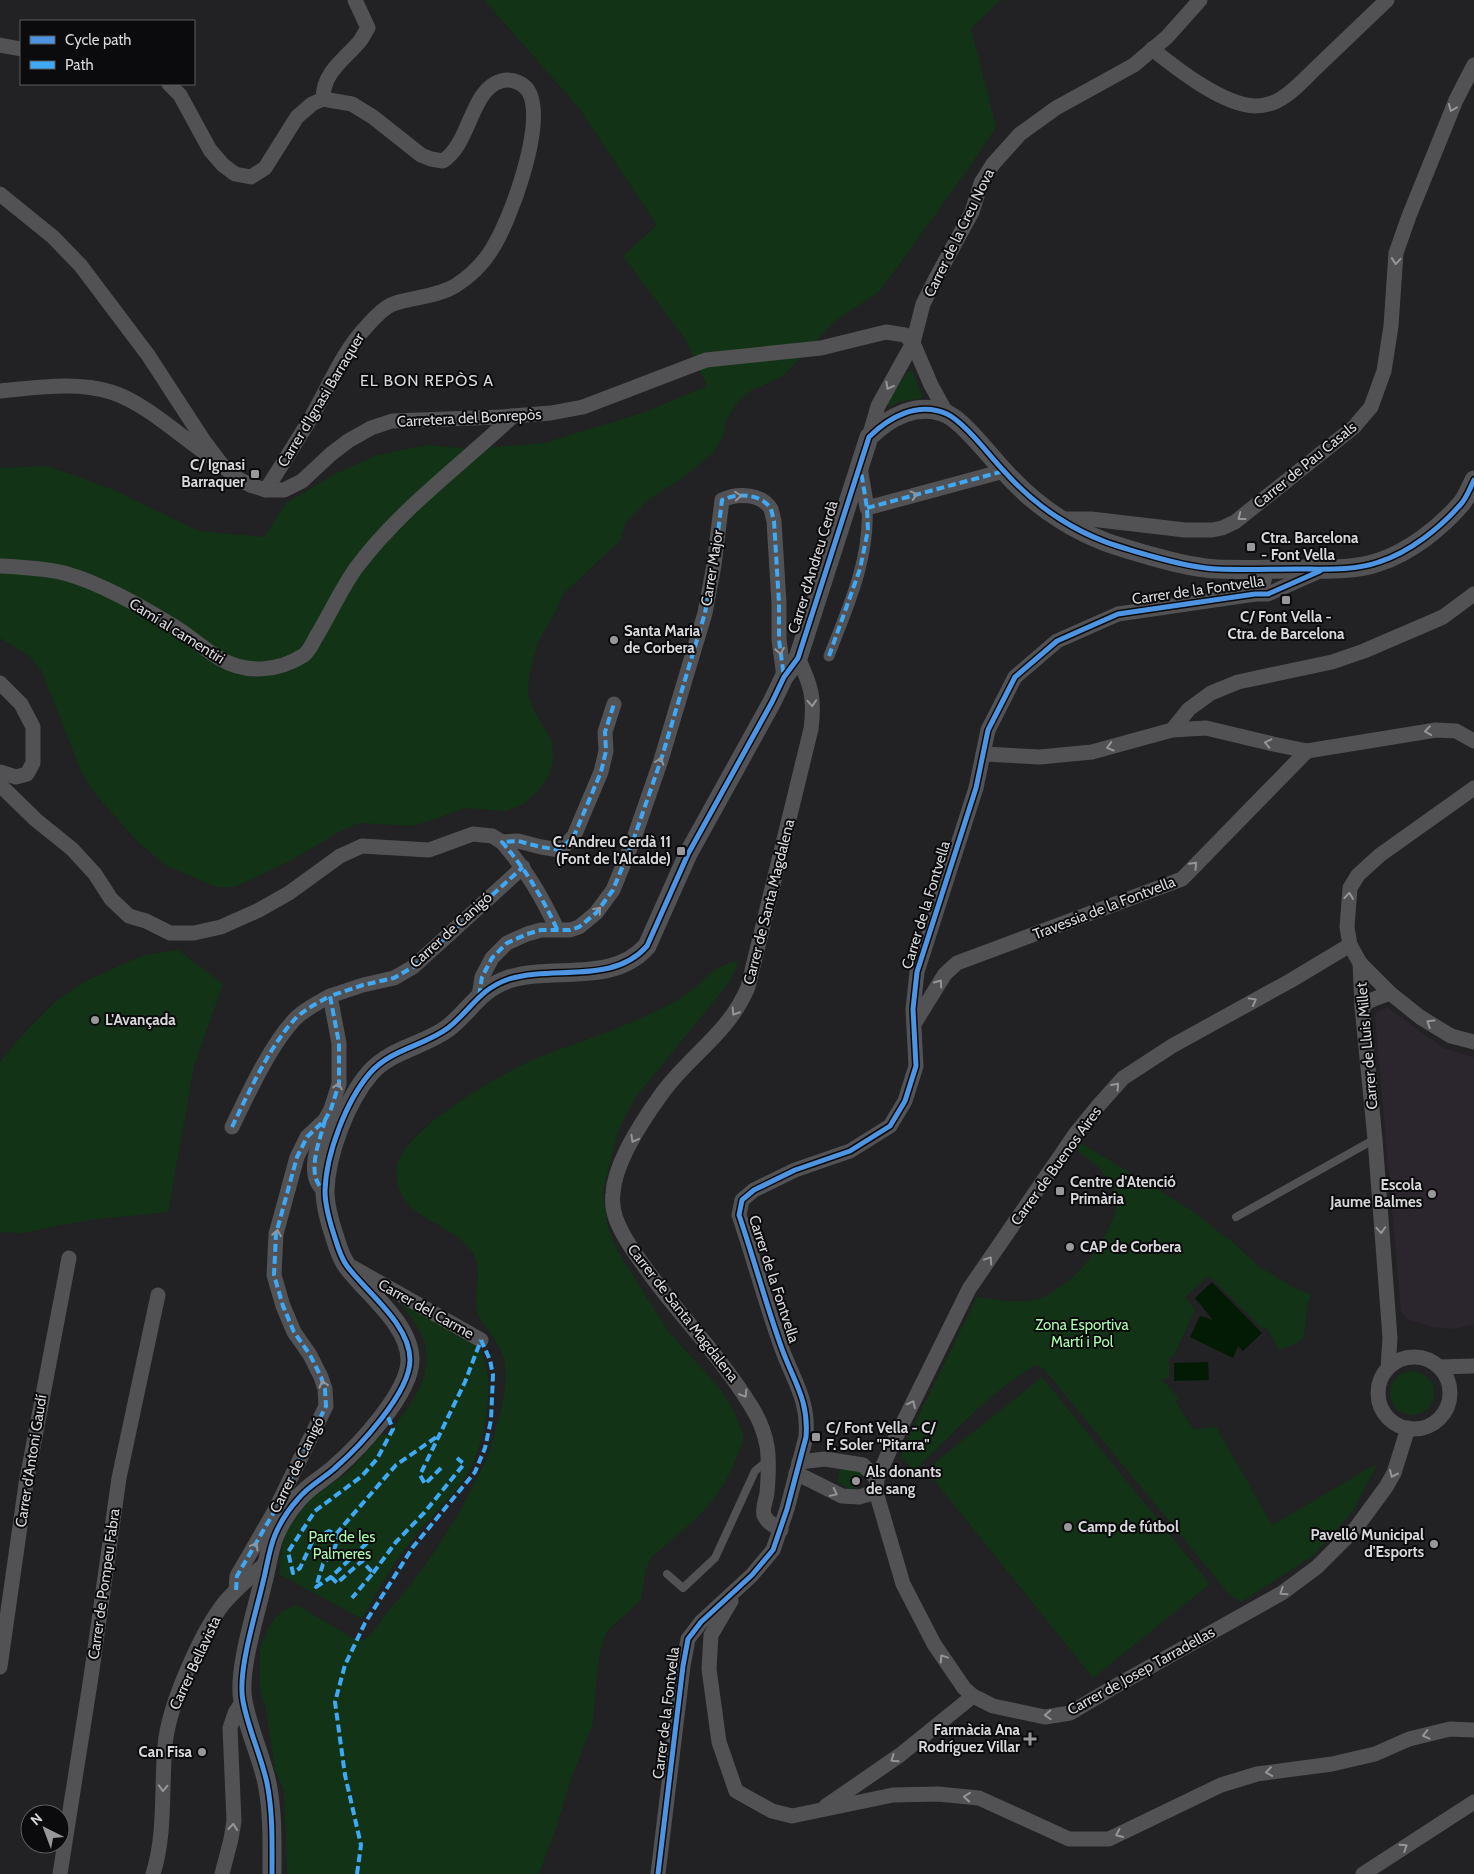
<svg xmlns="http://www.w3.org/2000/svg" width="1474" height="1874" font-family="Cabin,sans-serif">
  <rect width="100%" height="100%" fill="#222123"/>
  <!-- built -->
  <path fill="#2b252d" d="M1387 1007 1443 1048 1474 1057V1323L1472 1325 1453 1329 1432 1327 1407 1319 1401 1312 1375 1018 1377 1012Z"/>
  <!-- green -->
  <g fill="#133316">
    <path d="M484 0H1001L971 28 996 127 963 176 880 291 835 321 783 376 750 391 736 404 727 419 723 437 713 453 683 478 652 497 639 509 626 522 620 541 563 594 556 611 538 642 529 676 528 695 535 713 552 741 553 761 548 777 537 792 524 804 506 811 466 808 414 826 359 823 339 832 290 861 235 887H216L165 865 137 841 91 789 81 771 41 670 29 656 0 638V468L48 466 111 489 199 531 264 537 286 503 335 474 377 455 426 445 473 449 544 443 645 412 707 386 686 340 623 256 657 225 579 108Z"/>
    <path d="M909 371H912L923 398 898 402 889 407 885 403Z"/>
    <path d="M178 950 223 984 194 1066 168 1212 89 1220 22 1233 0 1232V1062L25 1032 56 1001 84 982 141 956Z"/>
    <path d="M738 961 734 973 727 985 635 1098 618 1131 603 1192 608 1227 618 1252 668 1331 722 1391 735 1413 744 1437C738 1455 731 1474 720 1490 703 1516 675 1536 652 1557 643 1571 644 1584 641 1600L607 1631 600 1651 595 1691 593 1723 572 1776 556 1828 539 1874H287L284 1791 275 1770 266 1710 260 1689V1649L268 1628 275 1618 284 1610 297 1605 351 1637 362 1641 372 1633C378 1625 383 1617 389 1610 422 1573 451 1531 472 1487 478 1475 485 1465 489 1452 493 1442 495 1431 498 1420 504 1400 508 1379 504 1359 500 1341 484 1329 478 1313 472 1293 485 1269 472 1252 448 1217 394 1221 397 1168 400 1130 508 1069 542 1056 579 1042 617 1030 654 1012 666 1006 680 1000 691 991 710 976 713 966 738 961Z"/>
    <path d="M1081 1143 1191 1210 1236 1245 1257 1265 1294 1288 1311 1294 1307 1307 1304 1337 1297 1343 1279 1350 1266 1327 1263 1329 1209 1276 1185 1297 1195 1310 1173 1357H1169V1378L1161 1379 1179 1398 1175 1401 1193 1429 1216 1427 1272 1525 1378 1463 1353 1511 1314 1555 1241 1602 1229 1594 1043 1368 1036 1365C990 1391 953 1434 914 1471L901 1456 912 1429 977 1297C998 1300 1020 1304 1041 1298 1053 1294 1078 1274 1086 1263 1098 1249 1121 1214 1116 1195 1111 1176 1093 1161 1077 1151Z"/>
    <path d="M402 1305 408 1306 479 1345C483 1356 487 1367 488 1378 491 1406 481 1454 465 1478 451 1499 427 1519 411 1541 392 1565 377 1592 362 1619L279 1574 283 1541 289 1526 306 1502 347 1473 383 1433 387 1436C409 1407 436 1377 423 1338 419 1326 409 1315 402 1305Z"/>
    <circle cx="1412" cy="1393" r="22"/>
    <path d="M1042 1377 1210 1584 1093 1678 926 1470Z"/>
    <path d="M840 1469 857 1470 861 1473C862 1482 860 1486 852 1490L837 1482Z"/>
  </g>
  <!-- water -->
  <g fill="#031b05">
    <path d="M1212 1282 1262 1333 1243 1351 1238 1346 1233 1358 1190 1337 1200 1316 1213 1320 1195 1298Z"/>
    <path d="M1208 1362 1209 1380 1174 1381V1363Z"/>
  </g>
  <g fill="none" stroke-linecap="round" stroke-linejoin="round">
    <!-- service -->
    <g stroke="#525153" stroke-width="8">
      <path d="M1236 1217 1375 1139"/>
      <path d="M667 1574 683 1588 715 1558 755 1471 768 1460"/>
    </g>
    <!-- pedestrian -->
    <path stroke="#525153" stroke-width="11" d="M829 656C847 609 870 560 867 508"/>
    <!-- minor -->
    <g stroke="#525153" stroke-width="15">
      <path d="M0 45 21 49"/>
      <path d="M1152 49C1177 69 1223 105 1255 106 1262 106 1271 104 1277 101 1293 93 1306 77 1318 66 1341 44 1364 22 1387 0"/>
      <path d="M169 84 180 95 210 150 223 165 235 174 251 177 265 168 297 117 312 104 323 99 352 104 373 117 421 155 431 159 443 161C470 144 471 89 501 81 512 78 525 83 530 94 544 128 511 219 492 249 483 264 469 277 455 286 436 297 413 297 393 304 383 308 374 318 367 326 343 351 329 386 312 416 297 441 281 466 266 490"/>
      <path d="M323 99C323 72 344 60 360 41 363 37 365 32 368 28L355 0"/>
      <path d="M0 194 53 237 81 266 148 355 204 441 222 465 237 478 250 485 266 490H284L302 481 331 454 348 441 371 428 392 421 500 417 551 413 583 407 706 360 821 348 886 332 905 335 913 343 931 385 947 414"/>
      <path d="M0 391C35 388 76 381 111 392 144 402 181 437 211 457"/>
      <path d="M869 437 878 406 913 343 923 304 935 280 972 212 981 183 993 164 1020 134 1056 108 1134 65 1167 37 1200 0"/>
      <path d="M860 467 867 508 1004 471"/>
      <path d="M1059 519H1091L1185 530H1212L1222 528 1235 522 1354 427 1371 407 1384 371 1391 326 1396 253 1409 216 1456 100 1474 65"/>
      <path d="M0 566C21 567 43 568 64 573 101 583 142 607 175 627 191 637 204 649 219 658 245 674 278 672 304 655 309 651 313 643 316 637 330 614 341 589 356 568 400 509 460 466 513 416"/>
      <path d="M1255 594 1264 581 1266 569"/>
      <path d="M0 683 21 704 33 727V763L27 774 16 777 0 772"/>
      <path d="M1172 730 1189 709 1211 693 1238 682 1332 662 1364 651 1443 617 1474 594"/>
      <path d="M983 754 1040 757 1092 752 1172 730 1206 728 1273 744 1307 751 1436 730 1456 731 1474 741"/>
      <path d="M0 785 36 820 72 849 95 874 111 899 129 916 146 921 170 933H194L221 927 259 910 289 893 340 856 362 846 429 850 473 834 492 836 502 842"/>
      <path d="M557 929C541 895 526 870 502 842L518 841 541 847 560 850 574 836 601 772 606 751 605 732 614 704"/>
      <path d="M1350 945 1290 981 1172 1046 1123 1078 1098 1106 1076 1133 969 1289 892 1445 877 1479 876 1492 903 1584 934 1644 964 1688 973 1696 993 1706 1045 1717 1070 1713 1112 1688 1282 1593 1317 1567 1356 1528 1386 1487 1394 1473 1408 1428"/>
      <path d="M1360 963 1390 993 1420 1017 1451 1036 1474 1042"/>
      <path d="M479 996 482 977 492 958 507 943 527 934 541 930H570L579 927 596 913 613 890 633 841 661 760 705 613 714 565 722 500C737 493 761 493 771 509 772 512 773 518 774 521L779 603V640L784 677"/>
      <path d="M1362 1007 1369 1001 1390 993"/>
      <path d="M914 1024 945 974 957 963 1182 879 1307 751"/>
      <path d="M325 1120C320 1141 304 1176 325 1191"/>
      <path d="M232 1127C248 1094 271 1043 297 1017 307 1008 319 1002 330 996"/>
      <path d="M352 1267 481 1340"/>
      <circle cx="1414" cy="1393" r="36"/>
      <path d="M1439 1367 1474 1366"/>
      <path d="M1388 1368 1390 1338 1375 1139 1362 1007 1360 963 1350 945 1347 927 1350 888 1358 875 1380 855 1474 788"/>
      <path d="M799 1462 825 1459 863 1465 877 1479"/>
      <path d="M796 1473 842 1496 859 1497 876 1492"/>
      <path d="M781 1530C775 1526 767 1523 764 1515 762 1509 766 1500 767 1493 770 1458 770 1436 751 1406 723 1360 684 1320 652 1277 639 1259 624 1240 616 1219 613 1211 612 1202 613 1193 615 1161 644 1118 663 1092 691 1054 729 1033 748 987L811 729C815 698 811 685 798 658"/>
      <path d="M236 1590 237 1576 274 1512 326 1406 325 1389 321 1377 310 1355 294 1332 283 1306 274 1275 276 1234 297 1157 307 1137 325 1120 331 1109 339 1084V1043L330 996 363 985 394 978 413 967 523 867"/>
      <path d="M731 1601 711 1635 709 1669 719 1742 736 1791 772 1811 792 1816 893 1795 938 1794 979 1798 1069 1839H1109L1221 1785 1257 1774 1332 1764 1375 1754 1409 1739 1450 1729 1474 1730"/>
      <path d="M0 1667 26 1484 69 1258"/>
      <path d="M826 1806 900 1755 973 1696"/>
      <path d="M60 1874 91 1677 119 1478 158 1295"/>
      <path d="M153 1874C166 1833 161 1788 165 1746 168 1707 200 1634 224 1603 237 1588 253 1575 268 1561"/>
      <path d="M222 1874 231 1839 234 1821 230 1728 235 1713 243 1701"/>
      <path d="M658 1874 683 1666 688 1639 701 1622 752 1575 773 1550 787 1509 806 1437C809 1400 794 1382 782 1349 766 1305 754 1259 739 1215L742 1200 754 1190 795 1170 850 1151 890 1126 905 1101 916 1066 913 1009 917 972 976 788 988 730 1015 677 1057 641 1118 614 1255 594H1268L1322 570"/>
      <path d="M1363 1874 1474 1802"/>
    </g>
    <!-- tertiary -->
    <path stroke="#525153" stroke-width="19" d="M272 1874C272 1843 273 1813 267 1783 261 1755 248 1729 243 1701 237 1672 256 1613 263 1582 267 1567 269 1549 275 1535 280 1523 289 1509 298 1499 308 1486 323 1479 335 1468 359 1447 410 1393 410 1360 410 1324 367 1293 347 1266 341 1258 338 1248 335 1238 330 1223 325 1207 325 1191 326 1154 346 1101 370 1073 391 1049 424 1046 448 1028 471 1010 479 989 509 979 554 965 613 985 647 946L688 854 772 702 784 677 798 658 869 437C889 417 918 401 947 414 964 422 989 455 1003 470 1020 489 1039 506 1060 519 1091 539 1116 546 1151 556 1172 562 1195 568 1217 569 1244 570 1270 569 1297 569 1323 569 1354 571 1379 562 1410 552 1440 528 1461 504 1467 497 1470 488 1474 480"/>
    <!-- quiet -->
    <g stroke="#3fa9f5" stroke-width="4" stroke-dasharray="8 4" stroke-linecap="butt">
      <path d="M867 508 1004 471"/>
      <path d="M829 656 860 569 868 530 867 508 861 471"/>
      <path d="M557 929C541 895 526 870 502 842L518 841 541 847 560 850 574 836 601 772 606 751 605 732 614 704"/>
      <path d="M479 996 482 977 492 958 507 943 527 934 541 930H570L579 927 596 913 613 890 633 841 661 760 705 613 714 565 722 500C737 493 761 493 771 509 772 512 773 518 774 521L779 603V640L784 677"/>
      <path d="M325 1120C320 1141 304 1176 325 1191"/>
      <path d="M232 1127C248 1094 271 1043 297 1017 307 1008 319 1002 330 996"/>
      <path d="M441 1468 425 1484 420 1475 465 1382 481 1340"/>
      <path d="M336 1534 396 1465 438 1436"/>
      <path d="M367 1543 331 1577 316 1587 323 1564 333 1552 339 1536 329 1531 313 1540 300 1568 293 1573 288 1552 315 1511 362 1476 377 1459 393 1429 386 1412"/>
      <path d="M373 1573 396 1542 424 1513 464 1464 457 1458"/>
      <path d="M331 1577 337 1583 362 1561 373 1573 352 1598"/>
      <path d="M236 1590 237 1576 274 1512 326 1406 325 1389 321 1377 310 1355 294 1332 283 1306 274 1275 276 1234 297 1157 307 1137 325 1120 331 1109 339 1084V1043L330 996 363 985 394 978 413 967 523 867"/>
      <path d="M357 1874 361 1845 345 1775 335 1702 345 1665 365 1623 413 1547 475 1472 485 1448 491 1420 493 1375 490 1360 481 1340"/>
    </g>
    <!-- cycleway casing -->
    <g stroke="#0b0a0c" stroke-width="8">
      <g id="cycleway">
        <path d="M272 1874C272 1843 273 1813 267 1783 261 1755 248 1729 243 1701 237 1672 256 1613 263 1582 267 1567 269 1549 275 1535 280 1523 289 1509 298 1499 308 1486 323 1479 335 1468 359 1447 410 1393 410 1360 410 1324 367 1293 347 1266 341 1258 338 1248 335 1238 330 1223 325 1207 325 1191 326 1154 346 1101 370 1073 391 1049 424 1046 448 1028 471 1010 479 989 509 979 554 965 613 985 647 946L688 854 772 702 784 677 798 658 869 437C889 417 918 401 947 414 964 422 989 455 1003 470 1020 489 1039 506 1060 519 1091 539 1116 546 1151 556 1172 562 1195 568 1217 569 1244 570 1270 569 1297 569 1323 569 1354 571 1379 562 1410 552 1440 528 1461 504 1467 497 1470 488 1474 480"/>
        <path d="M658 1874 683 1666 688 1639 701 1622 752 1575 773 1550 787 1509 806 1437C809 1400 794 1382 782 1349 766 1305 754 1259 739 1215L742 1200 754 1190 795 1170 850 1151 890 1126 905 1101 916 1066 913 1009 917 972 976 788 988 730 1015 677 1057 641 1118 614 1255 594H1268L1320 571"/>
      </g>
    </g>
    <!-- cycleway -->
    <use href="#cycleway" stroke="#4d94e3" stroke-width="5"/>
  </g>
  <!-- one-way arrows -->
  <defs><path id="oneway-chevron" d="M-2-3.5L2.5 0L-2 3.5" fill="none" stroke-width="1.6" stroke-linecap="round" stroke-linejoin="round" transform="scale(1.25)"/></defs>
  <g stroke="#959496">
    <use href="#oneway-chevron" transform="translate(1452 108) rotate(112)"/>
    <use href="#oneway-chevron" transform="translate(1396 261) rotate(95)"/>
    <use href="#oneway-chevron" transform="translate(889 386) rotate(119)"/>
    <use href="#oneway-chevron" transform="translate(914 495) rotate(-15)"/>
    <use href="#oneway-chevron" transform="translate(738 496) rotate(-5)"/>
    <use href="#oneway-chevron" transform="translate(1241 517) rotate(143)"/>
    <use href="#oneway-chevron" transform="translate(780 651) rotate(81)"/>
    <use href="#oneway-chevron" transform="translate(812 703) rotate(86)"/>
    <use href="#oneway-chevron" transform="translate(1428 731) rotate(172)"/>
    <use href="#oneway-chevron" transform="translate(1268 743) rotate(-167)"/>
    <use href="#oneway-chevron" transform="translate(1110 747) rotate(164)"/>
    <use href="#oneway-chevron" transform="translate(660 761) rotate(-72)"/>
    <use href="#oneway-chevron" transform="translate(1194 865) rotate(-46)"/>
    <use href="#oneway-chevron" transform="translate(1349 896) rotate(-84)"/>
    <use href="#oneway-chevron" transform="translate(598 910) rotate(-50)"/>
    <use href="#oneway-chevron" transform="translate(939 983) rotate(-55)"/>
    <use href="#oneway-chevron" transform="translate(1253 1001) rotate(-29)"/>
    <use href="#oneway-chevron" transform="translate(735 1012) rotate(123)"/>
    <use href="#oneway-chevron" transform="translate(1430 1023) rotate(-148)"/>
    <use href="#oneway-chevron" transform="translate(338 1086) rotate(-78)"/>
    <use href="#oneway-chevron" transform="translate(1116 1086) rotate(-48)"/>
    <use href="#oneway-chevron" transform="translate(634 1139) rotate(118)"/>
    <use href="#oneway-chevron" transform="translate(1381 1230) rotate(86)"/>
    <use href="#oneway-chevron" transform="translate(277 1233) rotate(-81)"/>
    <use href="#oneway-chevron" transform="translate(989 1260) rotate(-56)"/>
    <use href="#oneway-chevron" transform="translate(323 1384) rotate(-107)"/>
    <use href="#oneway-chevron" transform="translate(744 1394) rotate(58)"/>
    <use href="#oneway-chevron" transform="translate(912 1404) rotate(-64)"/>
    <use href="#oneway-chevron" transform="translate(1393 1474) rotate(114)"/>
    <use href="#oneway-chevron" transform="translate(834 1493) rotate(26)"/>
    <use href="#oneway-chevron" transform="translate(255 1546) rotate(-59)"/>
    <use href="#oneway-chevron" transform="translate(1283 1592) rotate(146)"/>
    <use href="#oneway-chevron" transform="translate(943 1658) rotate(-124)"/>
    <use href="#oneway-chevron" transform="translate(1048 1715) rotate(178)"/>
    <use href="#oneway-chevron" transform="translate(1426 1735) rotate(166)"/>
    <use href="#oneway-chevron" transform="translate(894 1759) rotate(145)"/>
    <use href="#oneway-chevron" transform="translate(1269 1772) rotate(172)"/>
    <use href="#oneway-chevron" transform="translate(163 1788) rotate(93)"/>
    <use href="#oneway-chevron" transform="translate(967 1797) rotate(-175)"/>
    <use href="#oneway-chevron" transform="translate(233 1827) rotate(-84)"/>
    <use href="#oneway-chevron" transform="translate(1119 1834) rotate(156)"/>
    <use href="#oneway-chevron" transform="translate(1404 1847) rotate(-33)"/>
  </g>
  <!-- markers -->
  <g fill="#98979a" stroke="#0b0a0c" stroke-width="2">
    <rect x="250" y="469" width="10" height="10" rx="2.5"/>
    <rect x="1246" y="542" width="10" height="10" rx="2.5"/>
    <rect x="1281" y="595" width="10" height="10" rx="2.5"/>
    <circle cx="614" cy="640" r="5"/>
    <rect x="676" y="846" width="10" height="10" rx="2.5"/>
    <circle cx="95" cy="1020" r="5"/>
    <rect x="1055" y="1186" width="10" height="10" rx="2.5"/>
    <circle cx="1432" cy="1194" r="5"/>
    <circle cx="1070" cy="1247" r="5"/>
    <rect x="811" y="1432" width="10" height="10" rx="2.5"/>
    <circle cx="856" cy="1481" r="5"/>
    <circle cx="1068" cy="1527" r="5"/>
    <circle cx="1434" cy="1544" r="5"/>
    <path d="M1027.5 1731.5h5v5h5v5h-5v5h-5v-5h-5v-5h5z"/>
    <circle cx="202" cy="1752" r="5"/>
  </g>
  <g text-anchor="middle" stroke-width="4" stroke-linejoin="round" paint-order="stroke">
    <!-- street labels -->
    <g font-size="15" fill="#d8d7da" stroke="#0b0a0c">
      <text transform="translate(959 233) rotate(-64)" y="5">Carrer de la Creu Nova</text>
      <text transform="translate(321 400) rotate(-59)" y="5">Carrer d'Ignasi Barraquer</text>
      <text transform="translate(469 418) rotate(-3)" y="5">Carretera del Bonrepòs</text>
      <text transform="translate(1305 465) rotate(-39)" y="5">Carrer de Pau Casals</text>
      <text transform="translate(813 567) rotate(-73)" y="5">Carrer d'Andreu Cerdà</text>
      <text transform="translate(712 568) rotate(-81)" y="5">Carrer Major</text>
      <text transform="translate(1198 590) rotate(-8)" y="5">Carrer de la Fontvella</text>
      <text transform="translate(177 631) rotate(32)" y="5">Camí al camentiri</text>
      <text transform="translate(769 902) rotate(-76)" y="5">Carrer de Santa Magdalena</text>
      <text transform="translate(926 905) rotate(-73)" y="5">Carrer de la Fontvella</text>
      <text transform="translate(1104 908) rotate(-21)" y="5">Travessia de la Fontvella</text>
      <text transform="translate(451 930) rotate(-42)" y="5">Carrer de Canigó</text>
      <text transform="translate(1367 1046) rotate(-95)" y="5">Carrer de Lluis Millet</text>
      <text transform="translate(1056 1166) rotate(-54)" y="5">Carrer de Buenos Aires</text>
      <text transform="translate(774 1279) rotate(72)" y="5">Carrer de la Fontvella</text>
      <text transform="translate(426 1309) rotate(29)" y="5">Carrer del Carme</text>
      <text transform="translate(683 1313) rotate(52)" y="5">Carrer de Santa Magdalena</text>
      <text transform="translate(31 1461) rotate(-81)" y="5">Carrer d'Antoni Gaudí</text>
      <text transform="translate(297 1465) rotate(-64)" y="5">Carrer de Canigó</text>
      <text transform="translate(104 1584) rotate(-82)" y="5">Carrer de Pompeu Fabra</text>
      <text transform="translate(195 1663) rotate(-65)" y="5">Carrer Bellavista</text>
      <text transform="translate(1141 1671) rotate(-29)" y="5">Carrer de Josep Tarradellas</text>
      <text transform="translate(666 1713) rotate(-83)" y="5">Carrer de la Fontvella</text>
    </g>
    <!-- poi labels -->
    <g font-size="15" font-weight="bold" fill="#d8d7da" stroke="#0b0a0c" text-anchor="start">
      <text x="245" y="470" text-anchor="end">C/ Ignasi<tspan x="245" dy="17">Barraquer</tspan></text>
      <text x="1261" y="543">Ctra. Barcelona<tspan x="1261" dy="17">- Font Vella</tspan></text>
      <text x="1286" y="622" text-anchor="middle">C/ Font Vella -<tspan x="1286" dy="17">Ctra. de Barcelona</tspan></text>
      <text x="624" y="636">Santa Maria<tspan x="624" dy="17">de Corbera</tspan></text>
      <text x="671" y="847" text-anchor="end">C. Andreu Cerdà 11<tspan x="671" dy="17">(Font de l'Alcalde)</tspan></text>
      <text x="105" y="1025">L'Avançada</text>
      <text x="1070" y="1187">Centre d'Atenció<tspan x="1070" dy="17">Primària</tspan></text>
      <text x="1422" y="1190" text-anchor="end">Escola<tspan x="1422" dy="17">Jaume Balmes</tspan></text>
      <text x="1080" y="1252">CAP de Corbera</text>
      <text x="826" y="1433">C/ Font Vella - C/<tspan x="826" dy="17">F. Soler "Pitarra"</tspan></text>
      <text x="866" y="1477">Als donants<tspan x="866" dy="17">de sang</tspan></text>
      <text x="1078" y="1532">Camp de fútbol</text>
      <text x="1424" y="1540" text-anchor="end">Pavelló Municipal<tspan x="1424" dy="17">d'Esports</tspan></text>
      <text x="1020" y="1735" text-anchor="end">Farmàcia Ana<tspan x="1020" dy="17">Rodríguez Villar</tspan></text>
      <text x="192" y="1757" text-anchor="end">Can Fisa</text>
    </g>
    <!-- park labels -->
    <g font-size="15" fill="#aafbac" stroke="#0b0a0c">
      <text x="1082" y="1330">Zona Esportiva<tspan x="1082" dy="17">Martí i Pol</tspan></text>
      <text x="342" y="1542">Parc de les<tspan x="342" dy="17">Palmeres</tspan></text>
    </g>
    <!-- neighbourhood labels -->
    <g font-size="16" letter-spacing="1" fill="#d8d7da" stroke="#0b0a0c">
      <text x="427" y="386">EL BON REPÒS A</text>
    </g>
  </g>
  <!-- legend -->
  <rect x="20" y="20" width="175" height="65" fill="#0b0a0c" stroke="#5d5c5e"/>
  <rect x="30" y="36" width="25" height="8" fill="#4d94e3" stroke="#5d5c5e"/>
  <text x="65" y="45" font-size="15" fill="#d8d7da">Cycle path</text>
  <rect x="30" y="61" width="25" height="8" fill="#3fa9f5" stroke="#5d5c5e"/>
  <text x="65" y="70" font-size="15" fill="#d8d7da">Path</text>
  <!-- north arrow -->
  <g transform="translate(45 1829) rotate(318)"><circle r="24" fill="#0b0a0c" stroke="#5d5c5e"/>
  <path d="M0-4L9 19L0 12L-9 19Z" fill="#98979a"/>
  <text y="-8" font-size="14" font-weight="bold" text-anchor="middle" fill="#d8d7da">N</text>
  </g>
</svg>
